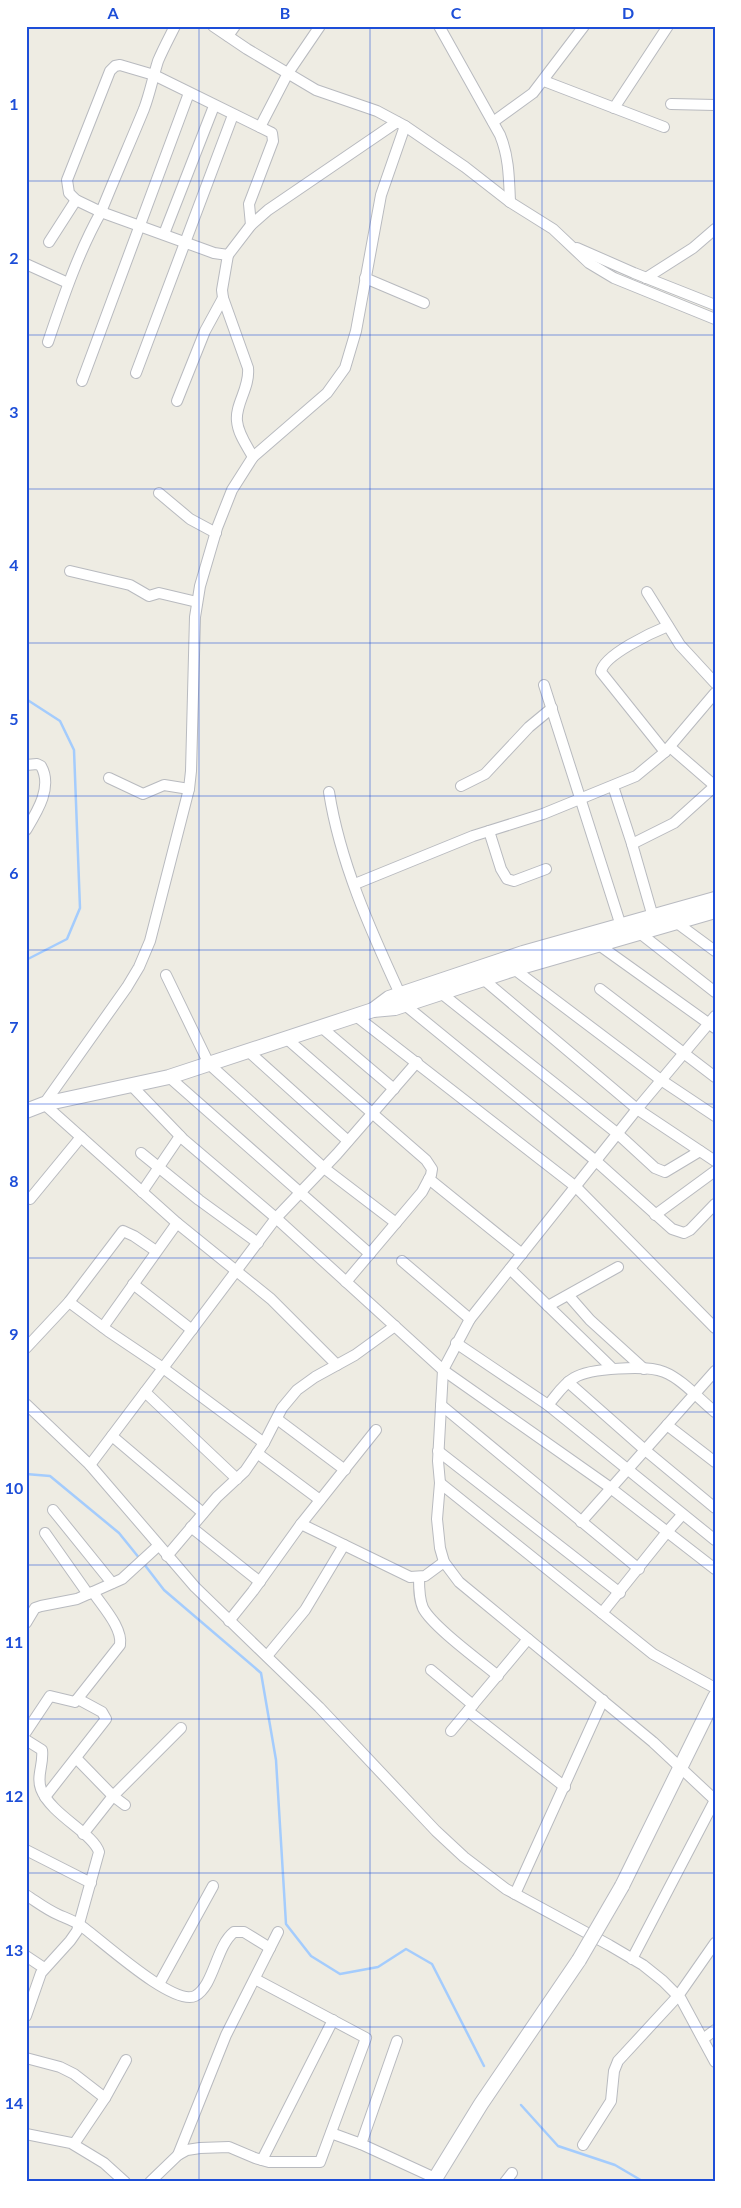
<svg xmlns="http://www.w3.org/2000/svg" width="741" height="2208" font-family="Lato,sans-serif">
  <rect width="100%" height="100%" fill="#eeece3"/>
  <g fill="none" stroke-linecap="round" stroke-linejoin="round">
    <!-- stream -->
    <g stroke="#a4ccfd" stroke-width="2.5">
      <path d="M26 699 60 721 74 750 80 908 67 939 26 960"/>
      <path d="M26 1474 50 1476 119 1533 140 1559"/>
      <path d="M144 1564 164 1590 261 1673 276 1760 286 1924 311 1956 340 1974 378 1967 406 1949 432 1964 484 2066"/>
      <path d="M521 2105 558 2146 615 2165 644 2182"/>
    </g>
    <!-- street casing -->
    <g stroke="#b8babf" stroke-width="12">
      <g id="street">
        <path d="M175 26C169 38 163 49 158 61 153 77 150 93 144 109 130 143 115 177 101 212L76 200 69 193 67 180 110 71 115 66 120 65 154 75 272 133 273 141 249 204 251 225"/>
        <path d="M213 26 247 49 316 90 377 111 405 126 465 167 510 202 553 229 589 263 614 278 715 319"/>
        <path d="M439 26 500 135C509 157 509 178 510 202"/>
        <path d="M228 36 235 26"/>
        <path d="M544 81 664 127"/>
        <path d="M671 104 715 105"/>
        <path d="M614 108 668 26"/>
        <path d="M493 122 533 93 584 26"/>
        <path d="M260 127 288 73 320 26"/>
        <path d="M164 234 214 106"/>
        <path d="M49 242 76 200"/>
        <path d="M577 248 634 273 715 305"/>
        <path d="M228 255 222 290 223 298 248 368C250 388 235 404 237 421 238 434 247 446 253 457"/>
        <path d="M26 264 68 283"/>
        <path d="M365 278 424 303"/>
        <path d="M646 278 693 248 715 229"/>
        <path d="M48 342C63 298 78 253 101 212L214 253 228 255 251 225 268 210 397 122"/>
        <path d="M136 373 233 115"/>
        <path d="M82 381 189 93"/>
        <path d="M177 401 205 331 223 298"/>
        <path d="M159 493 190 519 216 533"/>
        <path d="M70 571 130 585 149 596 159 593 197 602"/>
        <path d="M647 592 680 645 715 683"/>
        <path d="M544 685 621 926"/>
        <path d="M670 747 715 786"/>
        <path d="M665 752 601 672C603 655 653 632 668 626"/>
        <path d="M26 765 37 764 41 766C53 787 37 812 26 830"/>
        <path d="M109 778 143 794 164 785 189 789"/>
        <path d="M461 786 485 774 529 727 552 708"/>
        <path d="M613 786 632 844 653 917"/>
        <path d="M329 792C340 862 370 929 400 994"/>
        <path d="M489 831 501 869 507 879 514 881 546 869"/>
        <path d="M632 844 674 823 715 786"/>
        <path d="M355 884 473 836 543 814 636 776 665 752 715 693"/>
        <path d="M677 923 715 951"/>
        <path d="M641 934 715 992"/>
        <path d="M599 945 715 1028"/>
        <path d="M514 969 661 1080 715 1116"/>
        <path d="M166 975 209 1064 324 1168 396 1223"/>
        <path d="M483 979 637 1109 715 1161"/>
        <path d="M600 989 715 1077"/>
        <path d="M441 993 618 1134 655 1168 665 1172 700 1151"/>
        <path d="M405 1005 596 1161 672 1229 684 1233 690 1230 715 1204"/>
        <path d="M356 1016 576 1187 715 1328"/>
        <path d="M715 1016 637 1109 470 1319 443 1370 438 1461 440 1483 437 1519 440 1548 444 1562 459 1582 653 1742 715 1800"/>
        <path d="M321 1027 394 1089"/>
        <path d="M287 1039 426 1160 432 1169 431 1175 422 1192 346 1282"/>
        <path d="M248 1051 348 1141"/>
        <path d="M169 1077 370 1254"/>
        <path d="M131 1085 183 1139 276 1218 443 1370 608 1486 715 1569"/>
        <path d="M141 1153 199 1200 258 1243"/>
        <path d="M429 1179 522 1254"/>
        <path d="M142 1192 180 1136"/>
        <path d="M30 1199 81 1137"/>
        <path d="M655 1215 715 1171"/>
        <path d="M402 1261 470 1319"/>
        <path d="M510 1269 612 1368"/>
        <path d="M133 1284 192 1330"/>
        <path d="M569 1296 590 1320 644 1369"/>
        <path d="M69 1302 108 1331 163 1368 264 1443"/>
        <path d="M548 1306 618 1267"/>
        <path d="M103 1327 177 1223"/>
        <path d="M456 1343 548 1405 715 1540"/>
        <path d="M26 1348 69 1302 123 1231 134 1236 156 1251"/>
        <path d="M337 1365 271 1299 177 1223 44 1104 127 987 139 967 150 941 189 789 191 771 195 617 200 586 217 528 232 490 253 457 327 393 345 368 356 331 381 195 405 126"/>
        <path d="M568 1382 645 1450 715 1508"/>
        <path d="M145 1392 237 1479"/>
        <path d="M26 1404 90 1465 195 1587 319 1707 436 1831 464 1857 506 1889 609 1945 643 1965 663 1981 681 1999 715 2062"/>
        <path d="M441 1405 639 1569"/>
        <path d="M548 1405C556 1396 563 1384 574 1378 589 1368 647 1365 664 1372 682 1379 699 1399 715 1412"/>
        <path d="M277 1419 345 1470"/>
        <path d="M667 1425 715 1462"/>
        <path d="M112 1436 203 1513"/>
        <path d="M438 1451 620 1593"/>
        <path d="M257 1453 320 1500"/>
        <path d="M90 1465 276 1218 337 1154 417 1062"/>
        <path d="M440 1483 653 1654 715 1688"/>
        <path d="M53 1510 112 1583"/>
        <path d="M581 1522 715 1371"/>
        <path d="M301 1524 410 1577 425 1576 444 1562"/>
        <path d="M191 1527 260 1582"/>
        <path d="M45 1533 88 1594"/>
        <path d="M167 1556 217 1497 245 1471 264 1443 282 1408 297 1390 315 1377 355 1355 395 1326"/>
        <path d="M419 1578C419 1588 419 1599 423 1608 432 1626 480 1661 498 1676"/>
        <path d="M602 1613 667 1532 682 1515"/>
        <path d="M229 1621 253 1591 301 1524 376 1430"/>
        <path d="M26 1623 35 1608 41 1606 77 1599 122 1579 158 1546"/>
        <path d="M267 1656 305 1610 344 1545"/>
        <path d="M431 1670 473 1705"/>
        <path d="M468 1711 565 1787"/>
        <path d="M451 1731 528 1639"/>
        <path d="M26 1732 50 1696 75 1702 120 1645C123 1628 102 1606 93 1592"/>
        <path d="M26 1740 42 1750C44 1764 36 1776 41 1789 51 1815 93 1833 99 1852L77 1931 70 1941 41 1973 26 2016"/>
        <path d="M76 1758 113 1796 125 1805"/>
        <path d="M45 1797 106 1719 102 1712 78 1699"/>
        <path d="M83 1834 113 1796 181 1728"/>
        <path d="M26 1850 91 1883"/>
        <path d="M515 1894 603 1700"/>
        <path d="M26 1895C37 1902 47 1910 59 1915 66 1918 74 1921 80 1925 99 1938 173 2007 195 1996 214 1986 216 1946 234 1932H244L270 1948"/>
        <path d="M26 1956 44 1968"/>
        <path d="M632 1959 715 1800"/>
        <path d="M159 1984 213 1886"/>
        <path d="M703 2039 715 2030"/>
        <path d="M26 2058 60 2067 74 2074 105 2098"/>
        <path d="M331 2133 361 2144 435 2178"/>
        <path d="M26 2134 71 2143 104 2163 125 2182"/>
        <path d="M74 2144 105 2098 126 2060"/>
        <path d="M361 2144 397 2041"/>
        <path d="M583 2145 611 2101 614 2071 618 2061 678 1996 715 1943"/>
        <path d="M178 2155 226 2035 278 1932"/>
        <path d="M262 2160 333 2020"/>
        <path d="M150 2182 178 2155 187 2150 200 2148 229 2147 255 2158 269 2162H320L366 2038 255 1979"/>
        <path d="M505 2182 512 2173"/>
      </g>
    </g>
    <!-- secondary casing -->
    <g stroke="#b9bbc1" stroke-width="16">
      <g id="secondary">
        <path d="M373 1010 389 998 523 953 715 899"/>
        <path d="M26 1111 44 1104 169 1077 373 1010 395 1008 514 969 715 911"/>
        <path d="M622 1886 715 1697"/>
        <path d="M433 2182 481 2104 579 1960"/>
      </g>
    </g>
    <!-- street -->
    <use href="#street" stroke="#fff" stroke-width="10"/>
    <!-- secondary -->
    <use href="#secondary" stroke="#fff" stroke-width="14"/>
    <!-- secondary-bridge casing -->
    <g stroke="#b9bbc1" stroke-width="16" stroke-linecap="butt">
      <path id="secondary-bridge" d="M579 1960 622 1886"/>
    </g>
    <!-- secondary-bridge -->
    <use href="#secondary-bridge" stroke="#fff" stroke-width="14"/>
  </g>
  <!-- grid -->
  <path fill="none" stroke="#1d4ed8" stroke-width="1" stroke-opacity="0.55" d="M199 26V2182M370 26V2182M542 26V2182M26 181H715M26 335H715M26 489H715M26 643H715M26 796H715M26 950H715M26 1104H715M26 1258H715M26 1412H715M26 1565H715M26 1719H715M26 1873H715M26 2027H715"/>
  <!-- border -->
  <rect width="741" height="2208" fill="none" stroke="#ffffff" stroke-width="55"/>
  <rect x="28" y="28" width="686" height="2152" fill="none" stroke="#1d4ed8" stroke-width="2"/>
  <g font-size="16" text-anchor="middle" font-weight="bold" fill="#1d4ed8">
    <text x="113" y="19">A</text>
    <text x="285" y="19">B</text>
    <text x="456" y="19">C</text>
    <text x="628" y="19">D</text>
    <text x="14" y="110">1</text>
    <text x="14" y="264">2</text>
    <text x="14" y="418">3</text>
    <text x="14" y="571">4</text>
    <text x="14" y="725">5</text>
    <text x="14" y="879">6</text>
    <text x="14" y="1033">7</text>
    <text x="14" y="1187">8</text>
    <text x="14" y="1340">9</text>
    <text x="14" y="1494">10</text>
    <text x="14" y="1648">11</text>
    <text x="14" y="1802">12</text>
    <text x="14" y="1956">13</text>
    <text x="14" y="2109">14</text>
  </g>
</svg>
